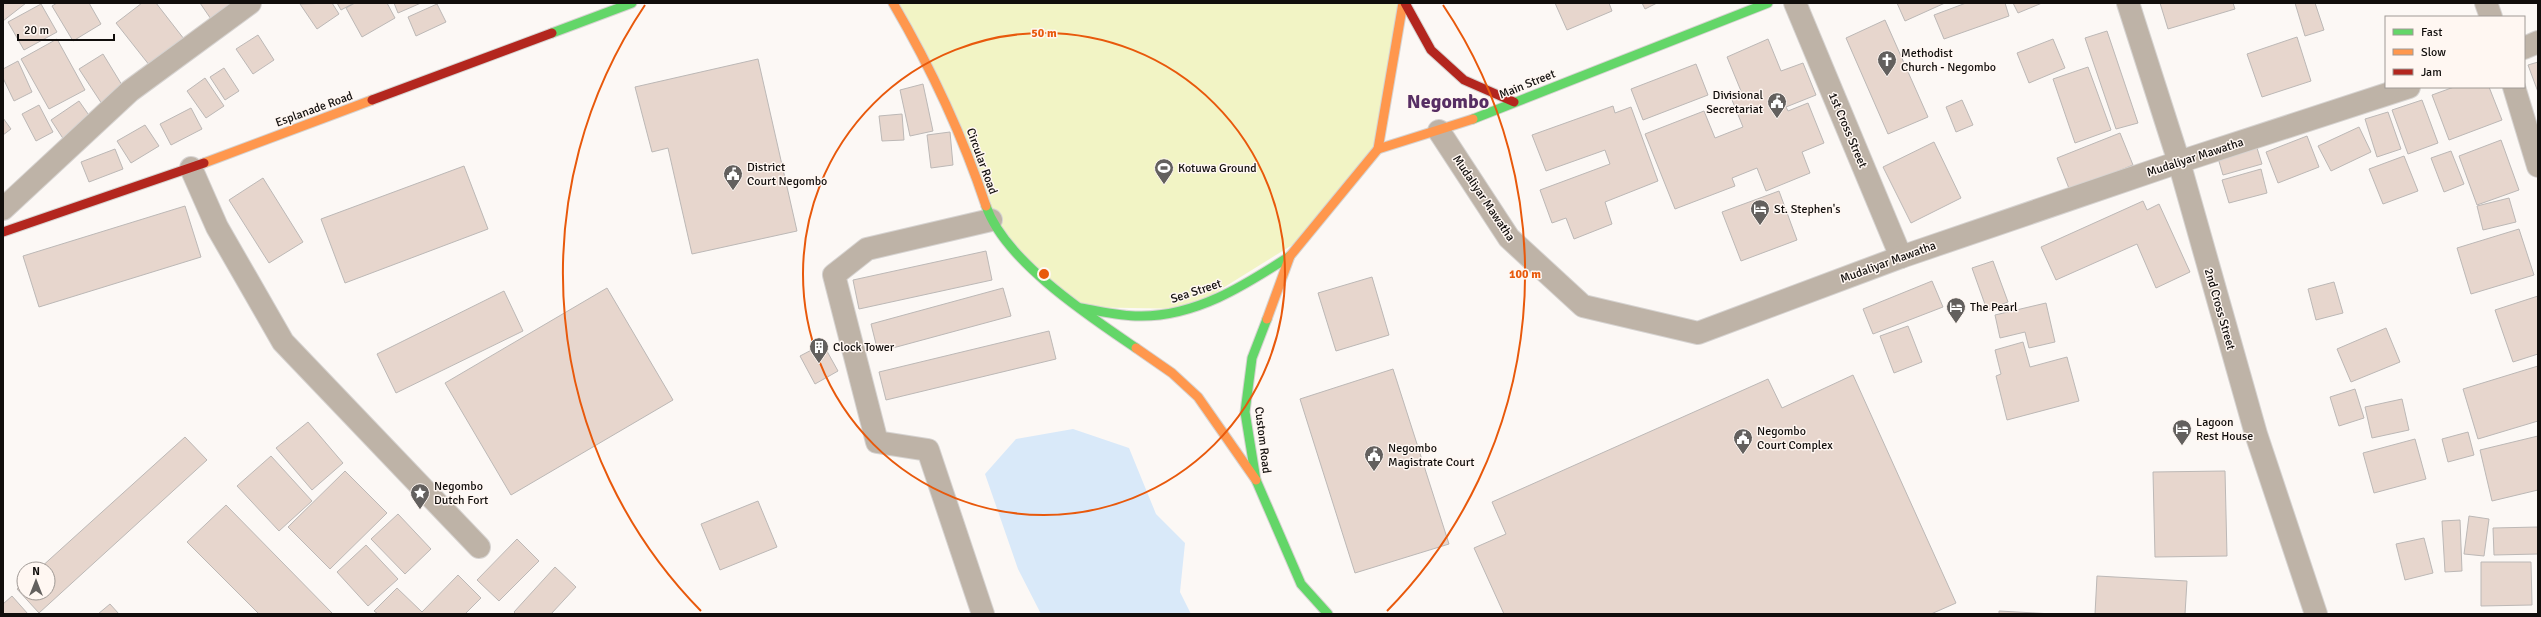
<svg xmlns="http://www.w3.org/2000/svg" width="2541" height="617" font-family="Signika,sans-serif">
  <rect width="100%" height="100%" fill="#fcf8f5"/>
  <!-- green -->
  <path fill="#f2f4c5" d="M893 3H1403L1378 149 1305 237 1189 309 1076 307 1011 248Z"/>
  <!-- water -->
  <path fill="#d9e9f9" d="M1073 429 1129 448 1156 514 1185 543 1180 592 1191 614H1041L1018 569 985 474 1016 439Z"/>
  <!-- building -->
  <g fill="#e7d6cd" stroke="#bcb8b6">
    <path d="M3 3H26L3 21Z"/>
    <path d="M57 3H89L101 24 73 41 52 6Z"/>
    <path d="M142 3H156L184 39 150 66 116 23Z"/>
    <path d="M200 3H229L233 8 213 22Z"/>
    <path d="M332 3 339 14 317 29 300 4Z"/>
    <path d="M337 3H354L341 10Z"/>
    <path d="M355 3H387L395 18 362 37 346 8Z"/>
    <path d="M394 3H421L398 13Z"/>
    <path d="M1555 3H1609L1612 11 1567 30Z"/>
    <path d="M1642 3H1657L1645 9Z"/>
    <path d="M1897 3H1945L1905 21Z"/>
    <path d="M1966 3H2005L2009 16 1944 39 1934 15Z"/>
    <path d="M2013 3H2042L2018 13Z"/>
    <path d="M2160 3H2233L2235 9 2168 29Z"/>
    <path d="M2295 3H2315L2324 30 2305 36Z"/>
    <path d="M41 4 57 32 24 50 8 22Z"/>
    <path d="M437 4 446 22 416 36 408 17Z"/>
    <path d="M1885 20 1928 117 1888 134 1846 38Z"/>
    <path d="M2107 31 2138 123 2116 129 2085 38Z"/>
    <path d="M258 35 274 60 253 74 236 49Z"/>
    <path d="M2297 37 2311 81 2262 97 2247 54Z"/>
    <path d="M57 39 85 90 49 109 21 59Z"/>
    <path d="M1768 39 1781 71 1803 63 1816 95 1786 107 1788 111 1808 103 1824 143 1802 152 1810 173 1766 191 1757 168 1732 178 1735 186 1675 209 1645 134 1704 111 1715 138 1743 127 1730 95 1741 91 1727 57Z"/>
    <path d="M2053 39 2065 68 2029 83 2017 53Z"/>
    <path d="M103 54 125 90 102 104 79 69Z"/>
    <path d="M758 59 797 231 692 254 668 148 652 152 635 87Z"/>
    <path d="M18 61 32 92 14 101 3 78V69Z"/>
    <path d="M2538 62V92L2528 65Z"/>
    <path d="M1696 64 1708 95 1643 120 1631 89Z"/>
    <path d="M2088 67 2111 130 2075 143 2053 79Z"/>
    <path d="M224 68 239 91 225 100 210 77Z"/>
    <path d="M205 78 224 106 206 118 187 91Z"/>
    <path d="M923 84 933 131 910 136 900 90Z"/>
    <path d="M2454 87H2489L2502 120 2449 140 2432 95Z"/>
    <path d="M1962 100 1973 125 1956 132 1946 107Z"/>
    <path d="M2422 100 2438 143 2408 154 2392 110Z"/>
    <path d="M79 101 93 121 64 140 51 120Z"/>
    <path d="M39 105 53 132 36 141 22 114Z"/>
    <path d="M1613 106 1615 113 1631 107 1658 181 1605 202 1612 224 1574 239 1566 218 1552 223 1540 190 1610 164 1605 150 1546 171 1532 135Z"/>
    <path d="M191 108 202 129 171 145 160 124Z"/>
    <path d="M2388 112 2401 149 2377 157 2365 119Z"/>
    <path d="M902 114 904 140 882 141 879 116Z"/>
    <path d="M3 118 11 129 3 135Z"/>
    <path d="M145 125 159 146 131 163 117 141Z"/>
    <path d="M2359 127 2371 152 2331 171 2318 146Z"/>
    <path d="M950 132 953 165 931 168 927 135Z"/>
    <path d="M2120 133 2133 165 2070 191 2057 158Z"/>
    <path d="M2307 136 2319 167 2278 183 2266 152Z"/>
    <path d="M2501 140 2519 190 2477 205 2459 156Z"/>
    <path d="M1934 142 1961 198 1911 223 1883 167Z"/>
    <path d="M2257 148 2262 164 2223 175 2218 158Z"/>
    <path d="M115 149 123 169 89 182 81 162Z"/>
    <path d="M2451 151 2464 184 2444 192 2431 158Z"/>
    <path d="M2404 156 2418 191 2383 204 2369 169Z"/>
    <path d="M464 166 488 229 345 283 321 219Z"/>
    <path d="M2261 169 2267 193 2229 203 2222 180Z"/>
    <path d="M263 178 303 242 269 263 229 200Z"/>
    <path d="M1779 191 1797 240 1741 261 1722 212Z"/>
    <path d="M2509 198 2516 222 2483 230 2477 206Z"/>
    <path d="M2143 201 2147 210 2159 204 2190 272 2156 288 2137 244 2056 280 2041 247Z"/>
    <path d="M185 206 201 257 39 307 23 256Z"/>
    <path d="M2519 229 2534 275 2471 294 2457 248Z"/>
    <path d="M986 251 992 280 859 309 853 280Z"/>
    <path d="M1993 261 2008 302 1987 310 1972 268Z"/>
    <path d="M1372 277 1389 335 1336 351 1318 293Z"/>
    <path d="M1932 281 1943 307 1873 334 1863 309Z"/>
    <path d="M2334 282 2343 313 2316 320 2308 289Z"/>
    <path d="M607 288 673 400 511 495 445 383Z"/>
    <path d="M1003 288 1011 316 878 352 871 324Z"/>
    <path d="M504 291 523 331 396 393 377 354Z"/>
    <path d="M2538 296V354L2513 362 2495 310Z"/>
    <path d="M2046 303 2055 342 2029 348 2025 332 2000 338 1995 315Z"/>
    <path d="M1908 326 1922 362 1894 373 1880 336Z"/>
    <path d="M2386 328 2400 362 2351 382 2337 349Z"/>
    <path d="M1049 331 1056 359 886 400 879 372Z"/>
    <path d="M2023 342 2030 367 2067 357 2079 401 2007 420 1996 376 2001 374 1995 350Z"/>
    <path d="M823 344 838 371 815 384 800 356Z"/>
    <path d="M2538 366V421L2478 439 2463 389Z"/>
    <path d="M1393 369 1449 544 1355 573 1300 399Z"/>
    <path d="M1853 375 1956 603 1931 614H1504L1474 548 1506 534 1492 502 1768 379 1782 408Z"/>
    <path d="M2355 389 2364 418 2339 426 2330 397Z"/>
    <path d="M2402 399 2409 430 2372 438 2365 407Z"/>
    <path d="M308 422 343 463 312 490 276 448Z"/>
    <path d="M2468 432 2474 455 2448 462 2442 439Z"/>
    <path d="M2538 436V490L2492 501 2480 450Z"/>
    <path d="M185 437 207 460 39 613 17 589 24 583V593H48V569H39Z"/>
    <path d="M2415 439 2426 479 2374 493 2363 453Z"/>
    <path d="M271 456 312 501 279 531 237 486Z"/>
    <path d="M345 471 387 513 330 569 288 527Z"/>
    <path d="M2225 471 2227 556 2155 557 2153 472Z"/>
    <path d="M758 501 777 547 720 570 701 524Z"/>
    <path d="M226 505 333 614H259L187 542Z"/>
    <path d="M398 514 431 549 405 574 371 539Z"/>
    <path d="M2469 516 2489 519 2484 556 2464 554Z"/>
    <path d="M2460 520 2462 571 2445 572 2442 521Z"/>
    <path d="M2538 527V554L2494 555 2493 528Z"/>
    <path d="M2424 538 2433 573 2405 580 2396 544Z"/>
    <path d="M517 539 539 561 499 601 477 580Z"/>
    <path d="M366 545 398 579 368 606 337 572Z"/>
    <path d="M2481 562H2531L2532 605 2481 606Z"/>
    <path d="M555 567 576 587 551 614H516L514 612Z"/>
    <path d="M458 575 481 598 465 614H378L374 611 397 588 422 612Z"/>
    <path d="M2097 576 2187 581 2185 614H2095Z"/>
    <path d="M12 596 28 614H3V604Z"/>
    <path d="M110 604 119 614H98Z"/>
    <path d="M1999 611 2053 614H1999Z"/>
  </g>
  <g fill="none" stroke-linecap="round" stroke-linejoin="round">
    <!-- street casing -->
    <g stroke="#d6d3d1" stroke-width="24">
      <g id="street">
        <path d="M1795 3 1901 257"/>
        <path d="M2128 3 2179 162 2256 434 2316 614"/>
        <path d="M2486 3 2491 17"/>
        <path d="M2524 48 2538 42"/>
        <path d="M2514 87 2538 166"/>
        <path d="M1439 131 1509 238 1583 306 1698 333 1901 257 2179 162 2409 87"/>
        <path d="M191 168 217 227 283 342 479 547"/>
        <path d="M3 209 130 91 250 3"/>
        <path d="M983 614 928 450 877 442 834 275 867 249 991 220"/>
      </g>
    </g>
    <!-- fast casing -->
    <g stroke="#d6d3d1" stroke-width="11">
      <g id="fast">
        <path d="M552 33 632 3"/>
        <path d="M1473 119 1768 3"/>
        <path d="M986 206C1005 261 1089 316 1136 348"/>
        <path d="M1081 308C1100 311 1119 316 1139 316 1195 317 1244 286 1290 256"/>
        <path d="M1267 319 1252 358 1245 412 1256 480 1301 584 1328 614"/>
      </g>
    </g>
    <!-- slow casing -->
    <g stroke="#d6d3d1" stroke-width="11">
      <g id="slow">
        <path d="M893 3C931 68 962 134 986 206"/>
        <path d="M1378 149 1403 3"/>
        <path d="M204 163 372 100"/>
        <path d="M1267 319 1290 256 1378 149 1473 119"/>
        <path d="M1136 348 1172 373 1198 397 1256 480"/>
      </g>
    </g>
    <!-- jam casing -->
    <g stroke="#d6d3d1" stroke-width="11">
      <g id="jam">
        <path d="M1405 3 1431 50 1464 80 1514 102"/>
        <path d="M372 100 552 33"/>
        <path d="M3 232 204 163"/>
      </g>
    </g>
    <!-- street -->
    <use href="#street" stroke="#beb3a7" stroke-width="22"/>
    <!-- fast -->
    <use href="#fast" stroke="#63d668" stroke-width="9"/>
    <!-- slow -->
    <use href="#slow" stroke="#ff974d" stroke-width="9"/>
    <!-- jam -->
    <use href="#jam" stroke="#b3261e" stroke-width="9"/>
  </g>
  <!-- distance rings -->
  <g fill="none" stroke="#e8590c" stroke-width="2">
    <circle cx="1044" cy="274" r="241"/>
    <path d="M701 611A481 481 0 0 1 645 5M1443 5A481 481 0 0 1 1387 611"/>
  </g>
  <!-- icons -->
  <defs>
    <g id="church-pin" transform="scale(1)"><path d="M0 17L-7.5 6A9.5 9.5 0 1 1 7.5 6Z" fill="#63605e" stroke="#fff7f2"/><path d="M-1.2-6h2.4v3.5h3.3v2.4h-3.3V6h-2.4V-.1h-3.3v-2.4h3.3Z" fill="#fff"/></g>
    <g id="civic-pin" transform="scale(1)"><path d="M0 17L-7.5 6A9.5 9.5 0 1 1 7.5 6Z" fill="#63605e" stroke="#fff7f2"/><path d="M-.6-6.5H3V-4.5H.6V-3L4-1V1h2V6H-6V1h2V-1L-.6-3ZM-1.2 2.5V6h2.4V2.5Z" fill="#fff"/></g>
    <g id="stadium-pin" transform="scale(1)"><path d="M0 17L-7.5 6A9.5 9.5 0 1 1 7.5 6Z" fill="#63605e" stroke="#fff7f2"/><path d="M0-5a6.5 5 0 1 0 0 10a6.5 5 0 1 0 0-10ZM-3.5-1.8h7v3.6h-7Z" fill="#fff"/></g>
    <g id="hotel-pin" transform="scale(1)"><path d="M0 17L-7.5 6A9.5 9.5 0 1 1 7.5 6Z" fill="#63605e" stroke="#fff7f2"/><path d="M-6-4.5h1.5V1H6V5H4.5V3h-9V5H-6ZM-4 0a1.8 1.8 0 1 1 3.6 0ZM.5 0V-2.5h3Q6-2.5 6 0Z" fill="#fff"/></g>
    <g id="building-pin" transform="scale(1)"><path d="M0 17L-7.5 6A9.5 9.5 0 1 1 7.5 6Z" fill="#63605e" stroke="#fff7f2"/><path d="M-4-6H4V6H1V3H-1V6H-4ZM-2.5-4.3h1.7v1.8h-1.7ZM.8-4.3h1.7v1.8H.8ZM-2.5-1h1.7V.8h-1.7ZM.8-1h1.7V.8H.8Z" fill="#fff"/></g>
    <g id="sight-pin" transform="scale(1)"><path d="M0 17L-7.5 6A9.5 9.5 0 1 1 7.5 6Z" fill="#63605e" stroke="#fff7f2"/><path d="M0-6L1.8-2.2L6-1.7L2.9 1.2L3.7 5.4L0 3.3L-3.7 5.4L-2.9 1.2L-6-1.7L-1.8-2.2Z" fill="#fff"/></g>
  </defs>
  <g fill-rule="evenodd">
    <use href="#church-pin" x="1887" y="60"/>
    <use href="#civic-pin" x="1777" y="102"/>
    <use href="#stadium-pin" x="1164" y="168"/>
    <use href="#civic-pin" x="733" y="174"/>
    <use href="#hotel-pin" x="1760" y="209"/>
    <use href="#hotel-pin" x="1956" y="307"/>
    <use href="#building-pin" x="819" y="347"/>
    <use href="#hotel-pin" x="2182" y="429"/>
    <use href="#civic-pin" x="1743" y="438"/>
    <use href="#civic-pin" x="1374" y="455"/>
    <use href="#sight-pin" x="420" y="493"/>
  </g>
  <g text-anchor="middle" stroke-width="3" stroke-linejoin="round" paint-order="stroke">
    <!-- poi labels -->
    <g font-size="12" fill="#110e0c" stroke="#fff7f2" text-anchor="start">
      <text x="1901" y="57">Methodist<tspan x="1901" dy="14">Church - Negombo</tspan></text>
      <text x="1763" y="99" text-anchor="end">Divisional<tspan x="1763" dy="14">Secretariat</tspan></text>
      <text x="747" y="171">District<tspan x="747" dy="14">Court Negombo</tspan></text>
      <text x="1178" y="172">Kotuwa Ground</text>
      <text x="1774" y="213">St. Stephen's</text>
      <text x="1970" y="311">The Pearl</text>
      <text x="833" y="351">Clock Tower</text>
      <text x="2196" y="426">Lagoon<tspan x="2196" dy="14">Rest House</tspan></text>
      <text x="1757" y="435">Negombo<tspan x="1757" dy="14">Court Complex</tspan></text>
      <text x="1388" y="452">Negombo<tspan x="1388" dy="14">Magistrate Court</tspan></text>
      <text x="434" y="490">Negombo<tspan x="434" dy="14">Dutch Fort</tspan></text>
    </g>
    <!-- street labels -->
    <g font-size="12" fill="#110e0c" stroke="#fff7f2">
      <text transform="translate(1527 84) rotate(-22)" y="4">Main Street</text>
      <text transform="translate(314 109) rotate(-20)" y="4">Esplanade Road</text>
      <text transform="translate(1848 130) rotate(67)" y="4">1st Cross Street</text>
      <text transform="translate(2195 157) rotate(-18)" y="4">Mudaliyar Mawatha</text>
      <text transform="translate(982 161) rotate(70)" y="4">Circular Road</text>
      <text transform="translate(1484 198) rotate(56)" y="4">Mudaliyar Mawatha</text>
      <text transform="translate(1888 262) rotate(-20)" y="4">Mudaliyar Mawatha</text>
      <text transform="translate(1196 291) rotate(-18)" y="4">Sea Street</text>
      <text transform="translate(2220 309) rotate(74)" y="4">2nd Cross Street</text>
      <text transform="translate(1263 440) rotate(83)" y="4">Custom Road</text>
    </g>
    <!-- town labels -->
    <g font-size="20" font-weight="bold" fill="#572e63" stroke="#fff7f2">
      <text x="1448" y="108">Negombo</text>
    </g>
  </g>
  <circle cx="1044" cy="274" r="6" fill="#e8590c" stroke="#fff7f2" stroke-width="2"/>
  <g font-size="12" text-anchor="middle" font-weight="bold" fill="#e8590c" stroke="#fff7f2" stroke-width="3" stroke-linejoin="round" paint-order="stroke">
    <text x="1044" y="37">50 m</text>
    <text x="1525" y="278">100 m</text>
  </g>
  <!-- border -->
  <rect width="2541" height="617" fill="none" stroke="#110e0c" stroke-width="8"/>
  <!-- legend -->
  <rect x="2385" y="16" width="140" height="72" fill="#fff7f2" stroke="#a09a96"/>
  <rect x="2393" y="29" width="20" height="6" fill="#63d668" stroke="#a09a96"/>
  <text x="2421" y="36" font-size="12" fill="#110e0c">Fast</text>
  <rect x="2393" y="49" width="20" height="6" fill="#ff974d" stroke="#a09a96"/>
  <text x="2421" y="56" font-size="12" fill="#110e0c">Slow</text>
  <rect x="2393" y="69" width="20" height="6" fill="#b3261e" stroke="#a09a96"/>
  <text x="2421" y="76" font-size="12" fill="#110e0c">Jam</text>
  <!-- north arrow -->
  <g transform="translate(36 581)"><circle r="19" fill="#fff7f2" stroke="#a09a96"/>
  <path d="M0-3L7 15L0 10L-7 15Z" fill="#63605e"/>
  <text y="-6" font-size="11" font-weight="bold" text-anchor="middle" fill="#110e0c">N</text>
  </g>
  <!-- scale -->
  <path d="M18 34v6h96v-6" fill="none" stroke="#110e0c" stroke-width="2"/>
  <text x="24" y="34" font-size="12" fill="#110e0c" stroke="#fff7f2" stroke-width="3" paint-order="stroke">20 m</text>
</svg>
